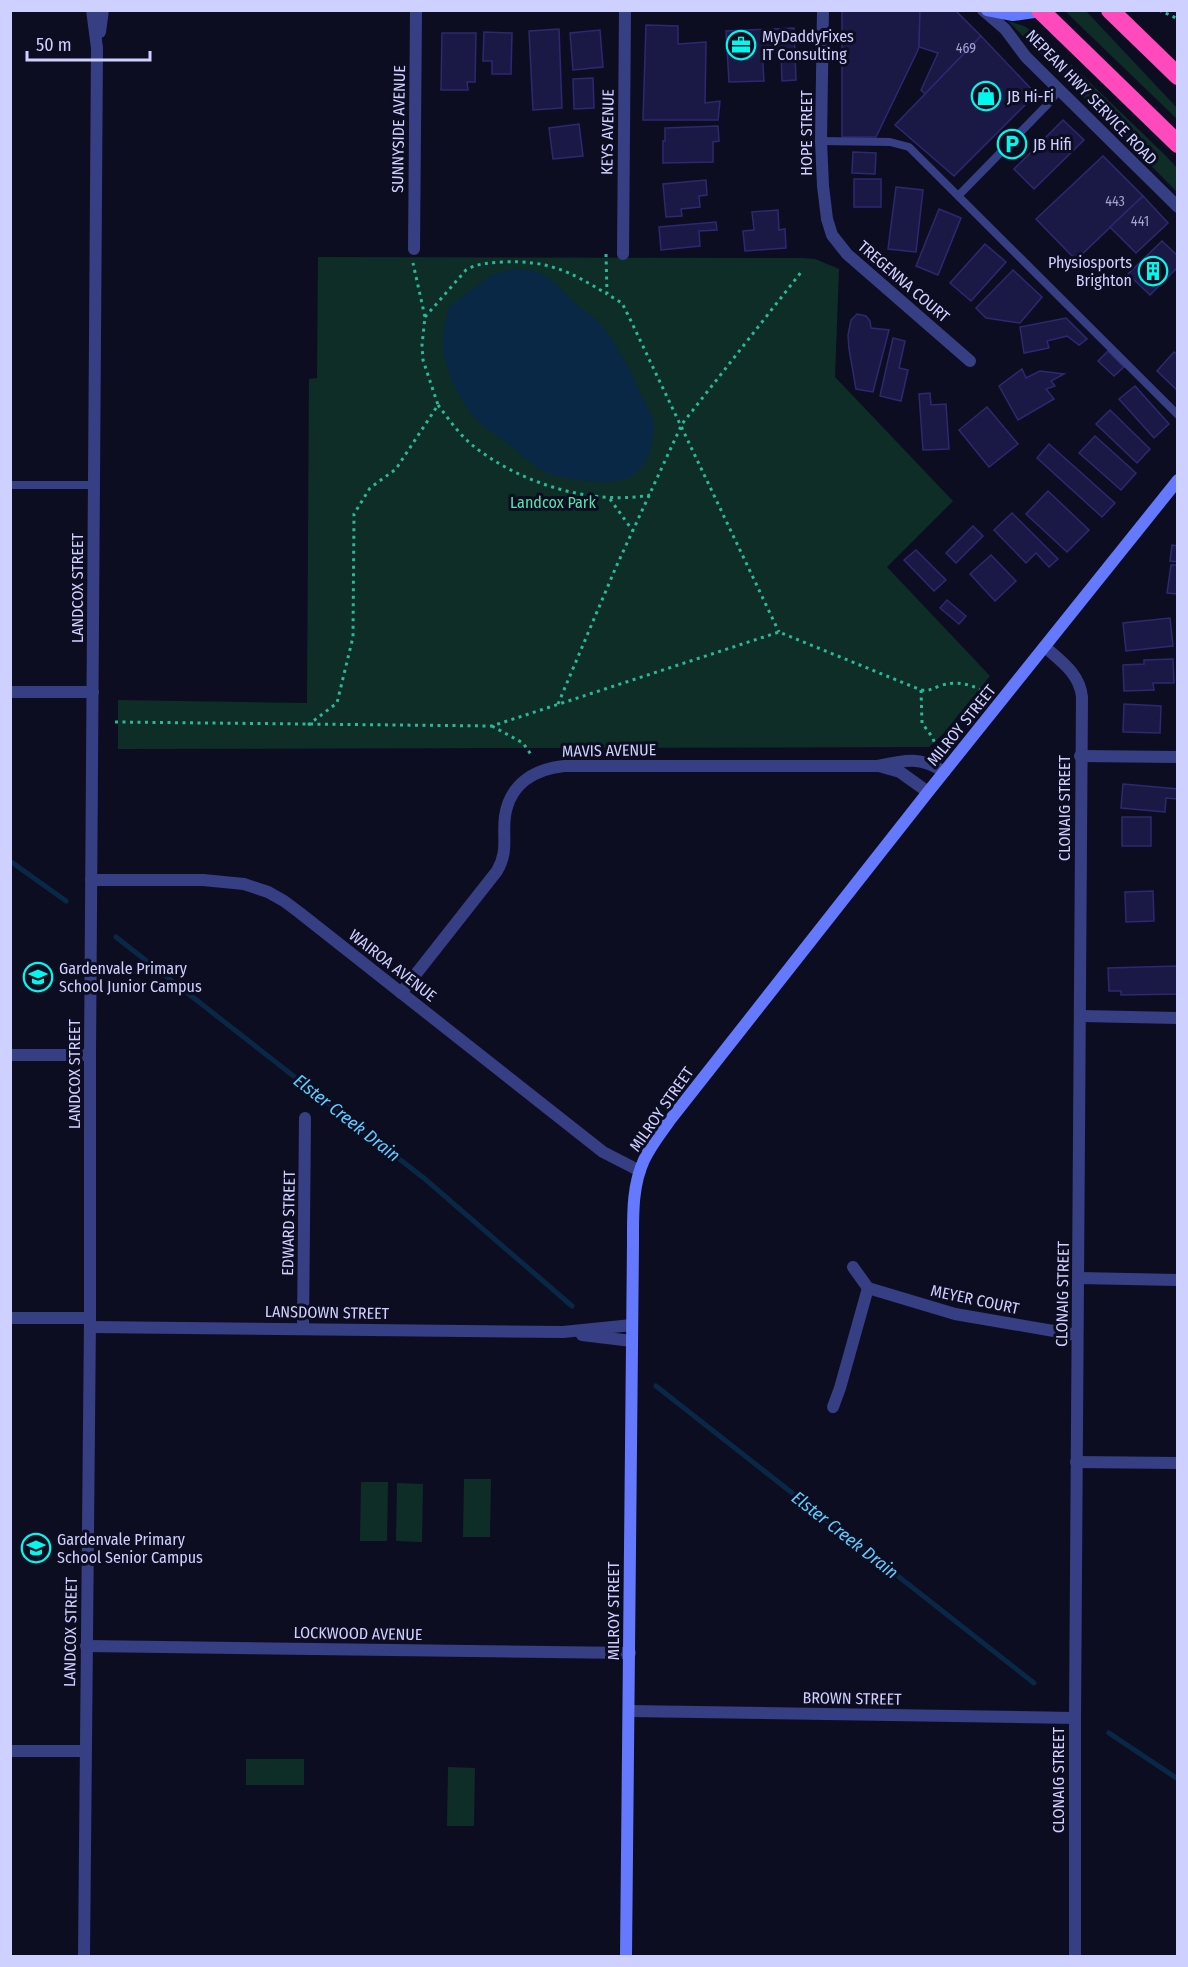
<svg xmlns="http://www.w3.org/2000/svg" width="1188" height="1967" font-family="'Fira Sans Condensed',sans-serif">
  <rect width="100%" height="100%" fill="#0d0d22"/>
  <!-- green -->
  <g fill="#0f2d27">
    <path d="M1065 11H1086L1177 108V119Z"/>
    <path d="M1008 21 1024 26 1046 40 1165 155 1177 168V192Z"/>
    <path d="M318 257 803 258 815 259 839 269 835 377 953 501 887 567 990 676 942 735 929 747 118 749V700L307 703 309 379 317 378Z"/>
    <path d="M464 1479H491L490 1537H463Z"/>
    <path d="M361 1482H388L387 1541H360Z"/>
    <path d="M397 1483 423 1484 422 1542 396 1541Z"/>
    <rect x="246" y="1759" width="58" height="26"/>
    <path d="M448 1767 475 1768 474 1826H447Z"/>
  </g>
  <!-- water -->
  <path fill="#092845" d="M514 269C545 269 556 283 576 304 585 312 597 319 604 328 625 355 638 389 653 419 656 439 649 469 628 478 611 486 565 480 547 473 533 467 523 455 511 446 501 438 490 432 481 424 461 405 442 367 443 339 443 329 447 317 449 307L491 275Z"/>
  <g fill="none" stroke-linecap="round" stroke-linejoin="round">
    <!-- stream -->
    <g stroke="#092845" stroke-width="5">
      <path d="M10 861 66 901"/>
      <path d="M116 937 425 1179 572 1306"/>
      <path d="M656 1386 1034 1683"/>
      <path d="M1109 1733 1178 1779"/>
    </g>
  </g>
  <!-- building -->
  <g fill="#1a1844" stroke="#2c2971" stroke-width="1.5">
    <path d="M842 10H920L919 47 917 52 876 137H842Z"/>
    <path d="M920 10H955L981 36 925 94 921 90 938 53 919 47Z"/>
    <path d="M646 25 678 26V44L706 42 705 103 720 101 718 120H643Z"/>
    <path d="M794 28 796 80 782 81 781 50 762 51 764 81 729 82 726 31Z"/>
    <path d="M559 29 562 108 533 110 529 31Z"/>
    <path d="M600 30 603 67 573 70 570 33Z"/>
    <path d="M484 32 512 33 511 74H492V61H483Z"/>
    <path d="M442 33H476L475 82H467L468 90H441Z"/>
    <path d="M981 36 1036 94 954 176 895 125Z"/>
    <path d="M593 78 594 108 574 109 573 79Z"/>
    <path d="M1063 120 1084 140 1034 189 1014 169Z"/>
    <path d="M579 124 583 156 553 159 549 128Z"/>
    <path d="M718 126 719 141 713 142V162L663 163V141H665V128Z"/>
    <path d="M853 152 876 153 875 174 852 173Z"/>
    <path d="M1103 156 1143 196 1076 260 1036 219Z"/>
    <rect x="854" y="179" width="27" height="28"/>
    <path d="M706 180 707 195 699 196 700 207 681 209 682 216 666 217 663 184Z"/>
    <path d="M896 187 923 190 916 252 888 249Z"/>
    <path d="M1143 196 1168 223 1136 253 1110 227Z"/>
    <path d="M939 209 961 218 938 275 916 266Z"/>
    <path d="M778 210 779 230 785 229 786 248 745 251 743 231 754 230 752 212Z"/>
    <path d="M716 222 717 230 699 231 700 246 661 250 659 227Z"/>
    <path d="M1162 241 1178 256V267L1150 295 1128 274Z"/>
    <path d="M985 244 1006 262 971 301 950 283Z"/>
    <path d="M1013 270 1042 297 1020 323 986 318 976 308Z"/>
    <path d="M857 314 866 316 870 321 871 328 889 330 873 392 856 389 849 349 848 335 851 320Z"/>
    <path d="M1066 318 1087 339 1079 345 1067 336 1047 341 1049 348 1024 353 1020 327Z"/>
    <path d="M893 338 905 341 899 368 908 370 901 401 880 396Z"/>
    <path d="M1108 351 1124 367 1114 376 1098 361Z"/>
    <path d="M1174 352 1178 355V391L1157 371Z"/>
    <path d="M1022 369 1026 378 1040 371 1064 374 1051 381 1055 386 1046 389 1054 399 1018 420 999 386Z"/>
    <path d="M1135 386 1169 424 1154 438 1119 399Z"/>
    <path d="M930 393 931 405 946 404 949 449 923 450 919 394Z"/>
    <path d="M987 407 1018 444 989 467 959 430Z"/>
    <path d="M1110 410 1150 449 1137 463 1096 424Z"/>
    <path d="M1095 436 1136 473 1121 490 1079 453Z"/>
    <path d="M1049 444 1115 503 1102 517 1037 458Z"/>
    <path d="M1048 491 1089 530 1067 552 1026 514Z"/>
    <path d="M1012 513 1058 559 1049 567 1036 553 1026 563 994 530Z"/>
    <path d="M973 526 983 536 956 563 946 553Z"/>
    <path d="M1172 545 1178 546V562L1170 561Z"/>
    <path d="M916 550 946 580 934 591 904 560Z"/>
    <path d="M991 555 1016 581 995 601 970 574Z"/>
    <path d="M1171 565H1178V594L1167 593Z"/>
    <path d="M947 600 966 616 959 624 940 608Z"/>
    <path d="M1170 618 1173 646 1126 651 1123 623Z"/>
    <path d="M1173 659 1174 683H1153L1154 690 1124 691 1123 665 1144 664V660Z"/>
    <path d="M1124 704 1161 706 1160 733 1123 732Z"/>
    <path d="M1123 784 1178 789V799L1166 798 1165 812 1121 808Z"/>
    <rect x="1122" y="817" width="29" height="29"/>
    <path d="M1153 891 1154 921 1126 922 1125 892Z"/>
    <path d="M1178 966V994L1121 995V991H1109L1108 968Z"/>
  </g>
  <g fill="none" stroke-linecap="round" stroke-linejoin="round">
    <!-- path -->
    <g stroke="#29b899" stroke-width="3" stroke-dasharray="3 4.5" stroke-linecap="butt">
      <path d="M1159 10 1178 19"/>
      <path d="M606 254 607 294 622 303 630 319 779 632"/>
      <path d="M425 317 466 270C478 263 489 263 502 262 548 260 569 271 607 294"/>
      <path d="M438 405C448 418 458 433 471 444 517 482 590 506 650 495"/>
      <path d="M610 499 633 531"/>
      <path d="M921 690 922 723 933 738 935 745"/>
      <path d="M558 704 616 567 682 424 802 271"/>
      <path d="M115 722 492 726 779 632 921 690C929 691 932 689 939 686 955 681 967 683 981 690"/>
      <path d="M308 725 337 703 353 637 354 514 370 488 396 469 438 405 423 360 422 345 425 317 413 263"/>
      <path d="M492 726 523 743 532 756"/>
    </g>
    <!-- lane -->
    <g stroke="#363f83" stroke-width="8">
      <path d="M821 141 890 142 909 147 1178 415"/>
      <path d="M959 195 1047 105 1058 91"/>
      <path d="M10 485H94"/>
    </g>
    <!-- street -->
    <g stroke="#363f83" stroke-width="12">
      <path d="M823 10 821 141 823 186 827 219 832 235 847 254 970 361"/>
      <path d="M983 10 1005 29 1026 57 1178 207"/>
      <path d="M100 32 103 10"/>
      <path d="M414 249 416 10"/>
      <path d="M623 254 625 10"/>
      <path d="M1045 647C1061 661 1080 674 1082 697L1075 1718V1956"/>
      <path d="M10 692H93"/>
      <path d="M1080 756 1178 757"/>
      <path d="M879 766 900 772 928 792"/>
      <path d="M91 880H203L244 884 268 892 284 901 300 913 603 1152 640 1171"/>
      <path d="M401 993 497 871C509 850 502 838 505 816 510 784 534 769 564 766H878C905 760 920 756 944 772"/>
      <path d="M1081 1016 1178 1018"/>
      <path d="M10 1055H90"/>
      <path d="M853 1267 868 1288 955 1314 1077 1335"/>
      <path d="M1079 1278 1178 1280"/>
      <path d="M10 1318H90"/>
      <path d="M90 1327 563 1332 632 1325"/>
      <path d="M303 1328 305 1118"/>
      <path d="M582 1335 632 1341"/>
      <path d="M833 1407 840 1388 868 1288"/>
      <path d="M1076 1462 1178 1463"/>
      <path d="M86 1646 630 1653"/>
      <path d="M629 1711 1075 1718"/>
      <path d="M10 1751H85"/>
      <path d="M84 1956 90 1318V1055L97 48 92 10"/>
    </g>
    <!-- secondary -->
    <g stroke="#6579ff" stroke-width="12">
      <path d="M987 10 1013 15 1041 11"/>
      <path d="M626 1956 633 1243C633 1215 632 1186 644 1160 651 1145 661 1133 670 1120L928 792 1178 480"/>
    </g>
    <!-- highway -->
    <g stroke="#ff49bc" stroke-width="18">
      <path d="M1040 10 1178 144"/>
      <path d="M1110 10 1178 76"/>
    </g>
  </g>
  <!-- icons -->
  <defs>
    <g id="office-ring" transform="scale(1.5)"><circle r="9.5" fill="#0d0d22" stroke="#00f9ec" stroke-width="1.5"/><path d="M-6-3h4V-5.5h4V-3h4V5H-6ZM-1-4.5V-3h2v-1.5ZM-6 0V1H6V0Z" fill="#00f9ec"/></g>
    <g id="shop-ring" transform="scale(1.5)"><circle r="9.5" fill="#0d0d22" stroke="#00f9ec" stroke-width="1.5"/><path d="M-5-2.5h2.3a2.7 3.5 0 0 1 5.4 0H5L5.5 6h-11ZM-1.5-2.5h3a1.5 2.3 0 0 0-3 0Z" fill="#00f9ec"/></g>
    <g id="parking-ring" transform="scale(1.5)"><circle r="9.5" fill="#0d0d22" stroke="#00f9ec" stroke-width="1.5"/><path d="M-3.5-5.5H1a3.5 3.5 0 0 1 0 7H-1V5.5H-3.5ZM-1-3.4V-.6H.8a1.4 1.4 0 0 0 0-2.8Z" fill="#00f9ec"/></g>
    <g id="building-ring" transform="scale(1.5)"><circle r="9.5" fill="#0d0d22" stroke="#00f9ec" stroke-width="1.5"/><path d="M-4-6H4V6H1V3H-1V6H-4ZM-2.5-4.3h1.7v1.8h-1.7ZM.8-4.3h1.7v1.8H.8ZM-2.5-1h1.7V.8h-1.7ZM.8-1h1.7V.8H.8Z" fill="#00f9ec"/></g>
    <g id="school-ring" transform="scale(1.5)"><circle r="9.5" fill="#0d0d22" stroke="#00f9ec" stroke-width="1.5"/><path d="M0-5L7-2L0 1L-7-2ZM-4 1L0 2.5L4 1V4Q0 6-4 4Z" fill="#00f9ec"/></g>
  </defs>
  <g fill-rule="evenodd">
    <use href="#office-ring" x="741" y="45"/>
    <use href="#shop-ring" x="986" y="96"/>
    <use href="#parking-ring" x="1012" y="144"/>
    <use href="#building-ring" x="1153" y="271"/>
    <use href="#school-ring" x="38" y="977"/>
    <use href="#school-ring" x="36" y="1548"/>
  </g>
  <g text-anchor="middle" stroke-width="6" stroke-linejoin="round" paint-order="stroke">
    <!-- number labels -->
    <g font-size="14" fill="#a1a2d0">
      <text x="966" y="53">469</text>
      <text x="1115" y="206">443</text>
      <text x="1140" y="226">441</text>
    </g>
    <!-- poi labels -->
    <g font-size="16" fill="#ced0ff" stroke="#0d0d22" text-anchor="start">
      <text x="762" y="42">MyDaddyFixes<tspan x="762" dy="18">IT Consulting</tspan></text>
      <text x="1007" y="102">JB Hi-Fi</text>
      <text x="1033" y="150">JB Hifi</text>
      <text x="1132" y="268" text-anchor="end">Physiosports<tspan x="1132" dy="18">Brighton</tspan></text>
      <text x="59" y="974">Gardenvale Primary<tspan x="59" dy="18">School Junior Campus</tspan></text>
      <text x="57" y="1545">Gardenvale Primary<tspan x="57" dy="18">School Senior Campus</tspan></text>
    </g>
    <!-- street labels -->
    <g font-size="16" fill="#ced0ff" stroke="#0d0d22">
      <text transform="translate(1092 97) rotate(46)" y="6">NEPEAN HWY SERVICE ROAD</text>
      <text transform="translate(398 129) rotate(-89)" y="6">SUNNYSIDE AVENUE</text>
      <text transform="translate(607 132) rotate(-89)" y="6">KEYS AVENUE</text>
      <text transform="translate(806 133) rotate(-90)" y="6">HOPE STREET</text>
      <text transform="translate(904 281) rotate(41)" y="6">TREGENNA COURT</text>
      <text transform="translate(77 588) rotate(-90)" y="6">LANDCOX STREET</text>
      <text transform="translate(961 725) rotate(-51)" y="6">MILROY STREET</text>
      <text transform="translate(609 750) rotate(-1)" y="6">MAVIS AVENUE</text>
      <text transform="translate(1064 808) rotate(-90)" y="6">CLONAIG STREET</text>
      <text transform="translate(393 965) rotate(38)" y="6">WAIROA AVENUE</text>
      <text transform="translate(74 1074) rotate(-90)" y="6">LANDCOX STREET</text>
      <text transform="translate(661 1109) rotate(-55)" y="6">MILROY STREET</text>
      <text transform="translate(288 1223) rotate(-89)" y="6">EDWARD STREET</text>
      <text transform="translate(1062 1294) rotate(-89)" y="6">CLONAIG STREET</text>
      <text transform="translate(975 1299) rotate(12)" y="6">MEYER COURT</text>
      <text transform="translate(327 1312) rotate(1)" y="6">LANSDOWN STREET</text>
      <text transform="translate(613 1611) rotate(-90)" y="6">MILROY STREET</text>
      <text transform="translate(70 1632) rotate(-89)" y="6">LANDCOX STREET</text>
      <text transform="translate(358 1633) rotate(1)" y="6">LOCKWOOD AVENUE</text>
      <text transform="translate(852 1698) rotate(1)" y="6">BROWN STREET</text>
      <text transform="translate(1058 1780) rotate(-90)" y="6">CLONAIG STREET</text>
    </g>
    <!-- park labels -->
    <g font-size="16" fill="#55e4aa" stroke="#0d0d22">
      <text x="553" y="508">Landcox Park</text>
    </g>
    <!-- water labels -->
    <g font-size="18" font-style="italic" fill="#5cccff" stroke="#0d0d22">
      <text transform="translate(347 1118) rotate(38)" y="6">Elster Creek Drain</text>
      <text transform="translate(845 1535) rotate(38)" y="6">Elster Creek Drain</text>
    </g>
  </g>
  <!-- border -->
  <rect width="1188" height="1967" fill="none" stroke="#ced0ff" stroke-width="24"/>
  <!-- scale -->
  <path d="M27 51v9h123v-9" fill="none" stroke="#ced0ff" stroke-width="3"/>
  <text x="36" y="51" font-size="18" fill="#ced0ff" stroke="#0d0d22" stroke-width="4.5" paint-order="stroke">50 m</text>
</svg>
